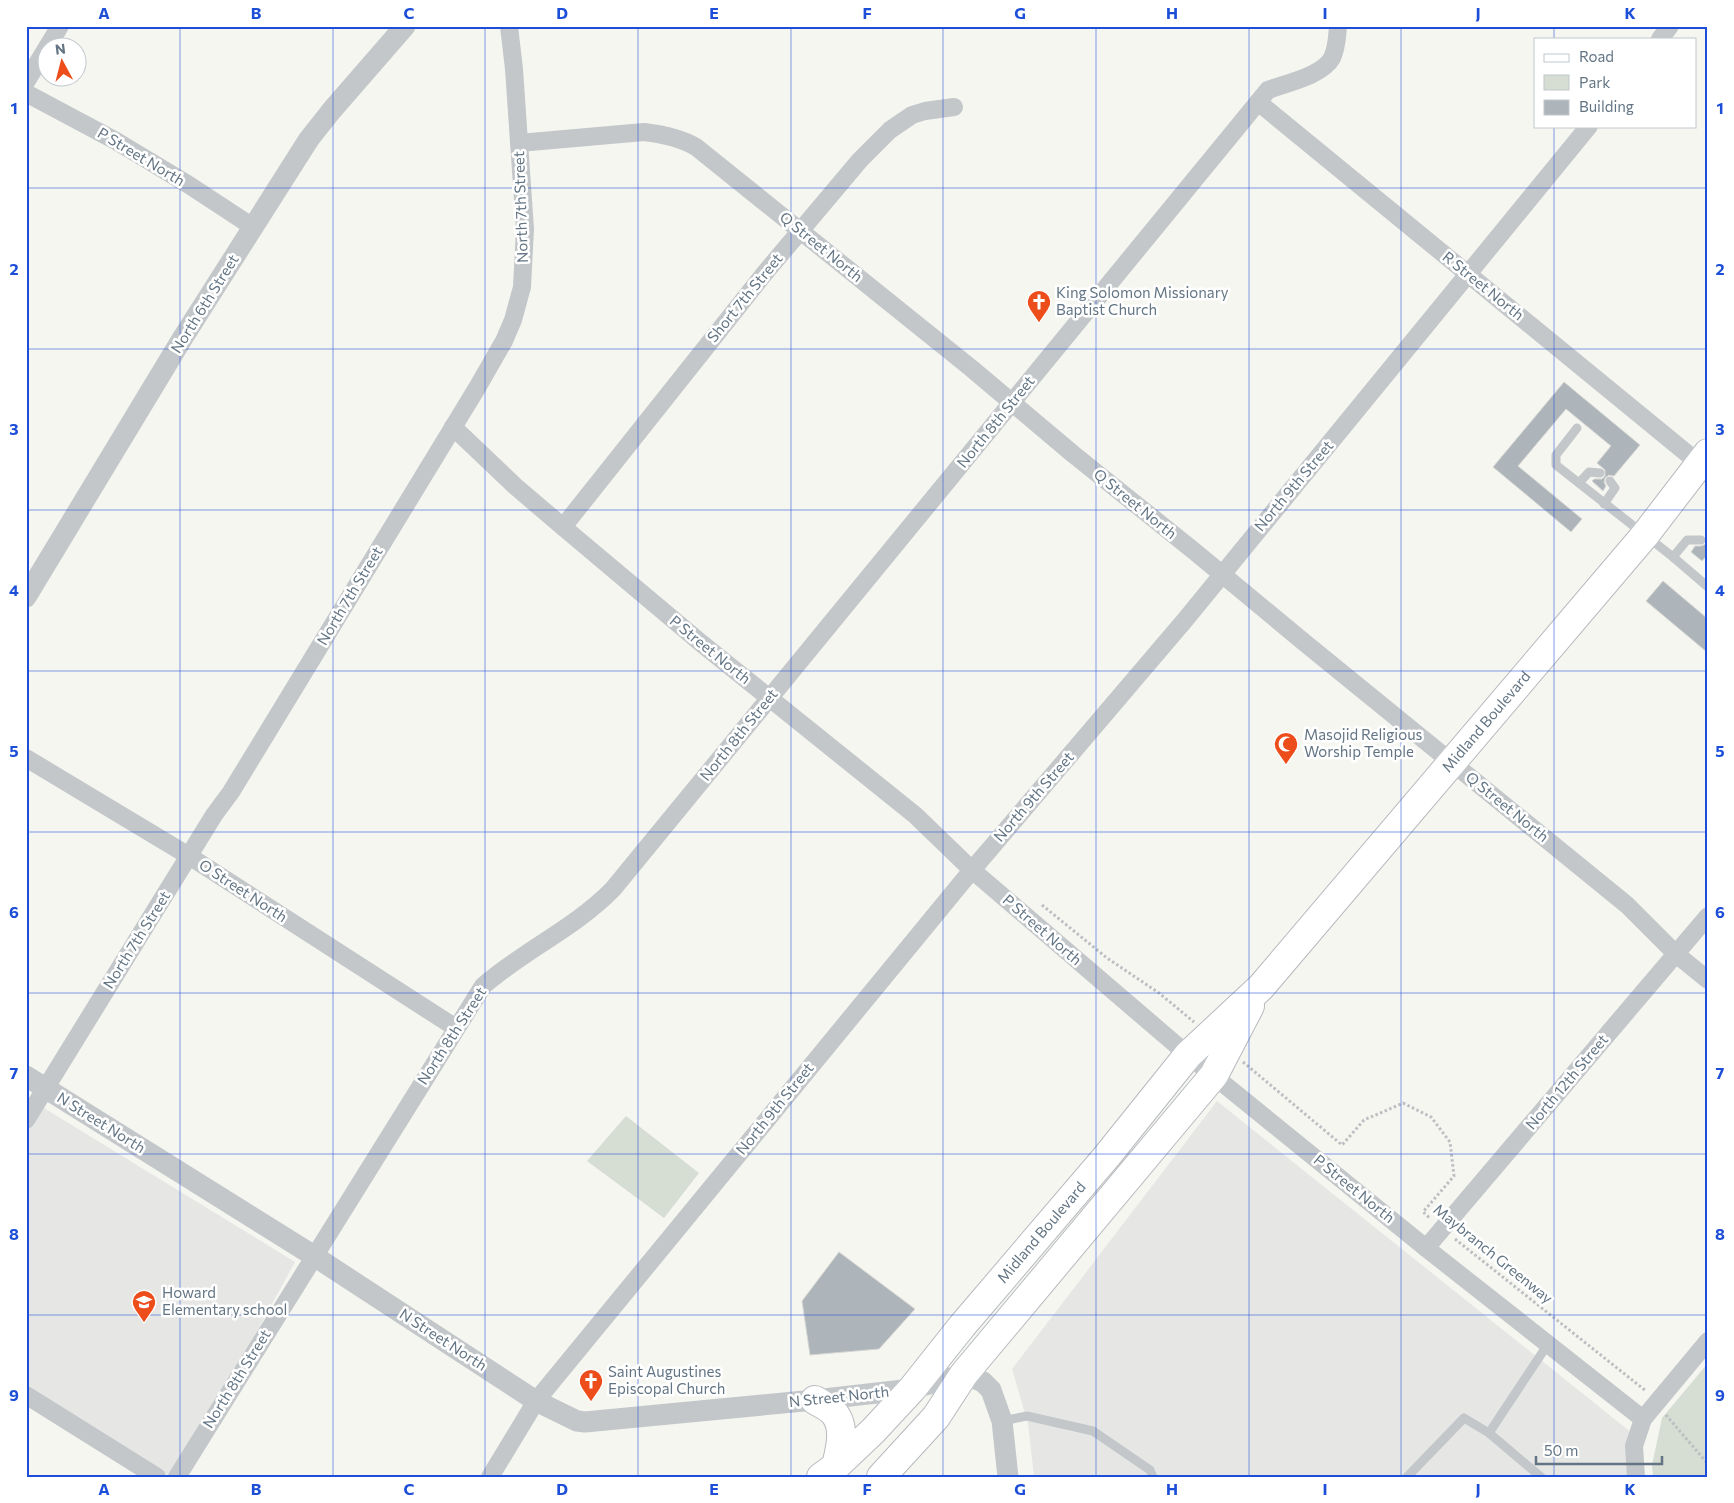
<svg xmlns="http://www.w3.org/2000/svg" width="1734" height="1503" font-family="Commissioner,sans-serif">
  <rect width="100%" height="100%" fill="#f6f6f1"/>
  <!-- built -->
  <g fill="#e6e7e5">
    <path d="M26 1097 295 1262 177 1477H171L26 1384Z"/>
    <path d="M1217 1101 1632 1433 1635 1477H1034L1028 1424 1012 1369Z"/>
  </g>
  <!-- green -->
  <g fill="#d6ddd2">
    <path d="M626 1116 699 1173 664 1218 587 1161Z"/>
    <path d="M1708 1363V1477H1653L1652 1465 1662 1418Z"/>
  </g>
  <!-- building -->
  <g fill="#adb5ba" stroke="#d7d7d4">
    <path d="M1564 382 1640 445 1614 476 1609 475 1605 478 1604 482 1606 486 1603 491 1592 481 1594 479H1602L1605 476V470L1597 463 1611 446 1566 409 1518 466 1582 519 1571 532 1493 467Z"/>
    <path d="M1708 532V554L1702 561 1691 552 1695 546H1701L1706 544 1707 540 1705 535Z"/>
    <path d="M1663 581 1708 619V653L1646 601Z"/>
    <path d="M839 1252 915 1309 879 1349 810 1355 802 1301Z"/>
  </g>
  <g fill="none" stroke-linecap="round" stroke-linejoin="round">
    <!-- primary casing -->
    <g stroke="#b6babe" stroke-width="30">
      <g id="primary">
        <path d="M815 1400C821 1404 828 1407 832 1411 847 1425 840 1449 836 1466"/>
        <path id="s1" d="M821 1477 836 1466 873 1431 912 1389 962 1326 1107 1156 1188 1055 1261 987 1645 535 1708 453"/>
        <path d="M881 1477 936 1417 964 1374 1214 1075 1250 1006"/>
      </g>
    </g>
    <!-- path -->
    <g stroke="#bcbfc1" stroke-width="3" stroke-dasharray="2.5 2.5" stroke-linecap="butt">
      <path d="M1042 905 1107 958 1159 993 1194 1022"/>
      <path d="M1243 1062 1342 1145 1364 1120 1403 1103 1431 1117 1450 1142 1454 1176 1423 1212 1431 1219"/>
      <path d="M1455 1239 1646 1391"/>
      <path d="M1666 1415 1708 1464"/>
    </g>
    <!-- service -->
    <g stroke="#c3c7ca" stroke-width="9">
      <path d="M1577 428 1556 455V465L1673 557 1708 587"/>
      <path d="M1579 483 1589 472 1600 473"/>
      <path d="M1604 504 1615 488 1610 481"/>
      <path d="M1673 557 1687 540H1701"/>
      <path d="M1002 1421 1027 1416 1093 1431 1150 1470 1153 1477"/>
      <path d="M1489 1433 1548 1344"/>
      <path d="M1407 1477 1464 1418 1489 1433 1541 1477"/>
    </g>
    <!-- minor -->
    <g stroke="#c3c7ca" stroke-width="18">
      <path d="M1660 39 1670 26"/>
      <path d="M26 82 60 26"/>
      <path d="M26 93 116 141 189 185 253 227"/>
      <path d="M1258 102 1706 469"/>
      <path d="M519 143 644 132C661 134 681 138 696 147L971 368 1073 454 1194 551 1305 643 1627 905 1676 954 1708 980"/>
      <path d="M453 427 515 486 563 527 701 643 915 815 972 870 1188 1055 1426 1248 1643 1419"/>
      <path d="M563 527 764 274 860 160 890 130 912 115 925 111 954 107"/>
      <path d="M26 758 189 856 456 1028"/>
      <path d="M26 1120 214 815 231 792 477 388 504 341 513 320 522 287 525 229 514 69 509 26"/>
      <path d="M1426 1248 1708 916"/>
      <path d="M26 1395 157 1477"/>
      <path d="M177 1477 483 986C524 950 575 928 613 889L1268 90C1286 83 1322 76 1332 58 1337 48 1337 37 1338 26"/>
      <path d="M490 1477 536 1401 972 870 1185 620 1589 126"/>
      <path d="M1636 1477 1634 1446 1643 1419 1708 1341"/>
    </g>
    <!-- tertiary -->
    <g stroke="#c3c7ca" stroke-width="21">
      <path d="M26 597 182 339 309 139 332 110 405 26"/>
      <path d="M26 1076 314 1256 536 1401 577 1421 585 1422 815 1400 912 1389 964 1374 983 1382 991 1390 1002 1421 1008 1477"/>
    </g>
    <!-- primary -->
    <use href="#primary" stroke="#fff" stroke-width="28"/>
  </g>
  <!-- grid -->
  <path fill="none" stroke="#1d4ed8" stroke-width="1" stroke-opacity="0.55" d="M180 26V1477M333 26V1477M485 26V1477M638 26V1477M791 26V1477M943 26V1477M1096 26V1477M1249 26V1477M1401 26V1477M1554 26V39M1554 126V1477M26 188H1708M26 349H1708M26 510H1708M26 671H1708M26 832H1708M26 993H1708M26 1154H1708M26 1315H1708"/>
  <!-- icons -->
  <defs>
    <g id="church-pin" transform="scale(1.25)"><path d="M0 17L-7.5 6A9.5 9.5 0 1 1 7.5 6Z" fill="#ed4d1a" stroke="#fff"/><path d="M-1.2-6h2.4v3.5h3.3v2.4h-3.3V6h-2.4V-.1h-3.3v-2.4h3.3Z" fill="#fff"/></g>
    <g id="mosque-pin" transform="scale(1.25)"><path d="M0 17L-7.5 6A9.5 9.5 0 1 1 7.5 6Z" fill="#ed4d1a" stroke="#fff"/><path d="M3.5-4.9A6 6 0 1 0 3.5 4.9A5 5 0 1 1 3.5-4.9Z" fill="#fff"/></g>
    <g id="school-pin" transform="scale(1.25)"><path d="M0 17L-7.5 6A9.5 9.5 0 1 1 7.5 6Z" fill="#ed4d1a" stroke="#fff"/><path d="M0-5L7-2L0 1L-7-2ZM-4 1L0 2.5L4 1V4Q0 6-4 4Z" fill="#fff"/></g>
  </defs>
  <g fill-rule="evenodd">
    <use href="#church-pin" x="1039" y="302"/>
    <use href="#mosque-pin" x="1286" y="744"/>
    <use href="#school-pin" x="144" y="1302"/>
    <use href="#church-pin" x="591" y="1381"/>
  </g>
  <g text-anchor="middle" stroke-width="5" stroke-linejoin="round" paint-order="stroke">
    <!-- street labels -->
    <g font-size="15" fill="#637584" stroke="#fff">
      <text transform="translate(141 157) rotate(31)" y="5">P Street North</text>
      <text transform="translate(521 207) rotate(-92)" y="5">North 7th Street</text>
      <text transform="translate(821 247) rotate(39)" y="5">Q Street North</text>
      <text transform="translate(1483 286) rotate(39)" y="5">R Street North</text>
      <text transform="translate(745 298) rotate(-51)" y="5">Short 7th Street</text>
      <text transform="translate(205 304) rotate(-58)" y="5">North 6th Street</text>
      <text transform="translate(996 422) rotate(-51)" y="5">North 8th Street</text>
      <text transform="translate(1294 486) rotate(-50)" y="5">North 9th Street</text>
      <text transform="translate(1135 504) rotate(39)" y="5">Q Street North</text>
      <text transform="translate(350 596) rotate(-59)" y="5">North 7th Street</text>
      <text transform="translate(710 650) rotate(39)" y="5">P Street North</text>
      <text dy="5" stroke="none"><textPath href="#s1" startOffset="1008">Midland Boulevard</textPath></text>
      <text transform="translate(739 735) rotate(-51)" y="5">North 8th Street</text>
      <text transform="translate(1034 797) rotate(-49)" y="5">North 9th Street</text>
      <text transform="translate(1507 807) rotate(39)" y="5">Q Street North</text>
      <text transform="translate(243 891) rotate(33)" y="5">O Street North</text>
      <text transform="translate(1042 930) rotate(41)" y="5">P Street North</text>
      <text transform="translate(137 940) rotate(-58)" y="5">North 7th Street</text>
      <text transform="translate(452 1036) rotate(-57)" y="5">North 8th Street</text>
      <text transform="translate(1567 1082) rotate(-50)" y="5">North 12th Street</text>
      <text transform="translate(775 1109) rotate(-51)" y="5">North 9th Street</text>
      <text transform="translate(101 1123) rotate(32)" y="5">N Street North</text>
      <text transform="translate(1354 1189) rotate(39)" y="5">P Street North</text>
      <text dy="5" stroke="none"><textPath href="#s1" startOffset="330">Midland Boulevard</textPath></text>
      <text transform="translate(1493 1254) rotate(39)" y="5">Maybranch Greenway</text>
      <text transform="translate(443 1340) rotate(33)" y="5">N Street North</text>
      <text transform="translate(237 1379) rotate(-58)" y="5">North 8th Street</text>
      <text transform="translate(839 1397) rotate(-6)" y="5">N Street North</text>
    </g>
    <!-- poi labels -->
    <g font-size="15" fill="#637584" stroke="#fff" text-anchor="start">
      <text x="1056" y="298">King Solomon Missionary<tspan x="1056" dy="17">Baptist Church</tspan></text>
      <text x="1304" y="740">Masojid Religious<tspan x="1304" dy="17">Worship Temple</tspan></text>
      <text x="162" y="1298">Howard<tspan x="162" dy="17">Elementary school</tspan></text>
      <text x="608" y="1377">Saint Augustines<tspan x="608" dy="17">Episcopal Church</tspan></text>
    </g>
  </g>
  <!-- border -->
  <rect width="1734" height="1503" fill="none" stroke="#ffffff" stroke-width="55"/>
  <!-- legend -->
  <rect x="1534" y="38" width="162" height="90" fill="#ffffff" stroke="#c1c8ce"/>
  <rect x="1544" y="54" width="25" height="8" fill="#ffffff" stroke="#c1c8ce"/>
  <text x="1579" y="62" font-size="15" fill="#637584">Road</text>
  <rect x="1544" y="75" width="25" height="15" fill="#d6ddd2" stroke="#c1c8ce"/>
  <text x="1579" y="88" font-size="15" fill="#637584">Park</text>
  <rect x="1544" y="100" width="25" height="15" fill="#adb5ba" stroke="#c1c8ce"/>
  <text x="1579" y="112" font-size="15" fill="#637584">Building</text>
  <!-- north arrow -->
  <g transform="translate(62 62) rotate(353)"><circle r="24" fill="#ffffff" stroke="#c1c8ce"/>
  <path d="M0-4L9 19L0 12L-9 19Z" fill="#ed4d1a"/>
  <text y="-8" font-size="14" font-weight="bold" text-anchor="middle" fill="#637584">N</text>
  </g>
  <!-- scale -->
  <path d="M1536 1456v8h126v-8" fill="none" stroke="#637584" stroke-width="2.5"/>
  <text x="1544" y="1456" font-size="15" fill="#637584" stroke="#ffffff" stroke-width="4" paint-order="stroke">50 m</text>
  <rect x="28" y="28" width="1678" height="1448" fill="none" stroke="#1d4ed8" stroke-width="2"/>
  <g font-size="16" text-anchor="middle" font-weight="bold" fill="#1d4ed8">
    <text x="104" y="19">A</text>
    <text x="256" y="19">B</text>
    <text x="409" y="19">C</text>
    <text x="562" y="19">D</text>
    <text x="714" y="19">E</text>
    <text x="867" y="19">F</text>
    <text x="1020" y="19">G</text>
    <text x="1172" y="19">H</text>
    <text x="1325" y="19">I</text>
    <text x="1478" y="19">J</text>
    <text x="1630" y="19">K</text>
    <text x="14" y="114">1</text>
    <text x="1720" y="114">1</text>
    <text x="14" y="275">2</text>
    <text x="1720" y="275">2</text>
    <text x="14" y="435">3</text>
    <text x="1720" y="435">3</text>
    <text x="14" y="596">4</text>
    <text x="1720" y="596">4</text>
    <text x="14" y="757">5</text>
    <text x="1720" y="757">5</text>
    <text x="14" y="918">6</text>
    <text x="1720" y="918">6</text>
    <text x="14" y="1079">7</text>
    <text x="1720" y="1079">7</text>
    <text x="14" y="1240">8</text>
    <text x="1720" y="1240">8</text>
    <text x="14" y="1401">9</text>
    <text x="1720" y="1401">9</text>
    <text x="104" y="1495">A</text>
    <text x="256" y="1495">B</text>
    <text x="409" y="1495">C</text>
    <text x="562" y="1495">D</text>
    <text x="714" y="1495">E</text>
    <text x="867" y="1495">F</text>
    <text x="1020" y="1495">G</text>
    <text x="1172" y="1495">H</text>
    <text x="1325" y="1495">I</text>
    <text x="1478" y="1495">J</text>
    <text x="1630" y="1495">K</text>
  </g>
</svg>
